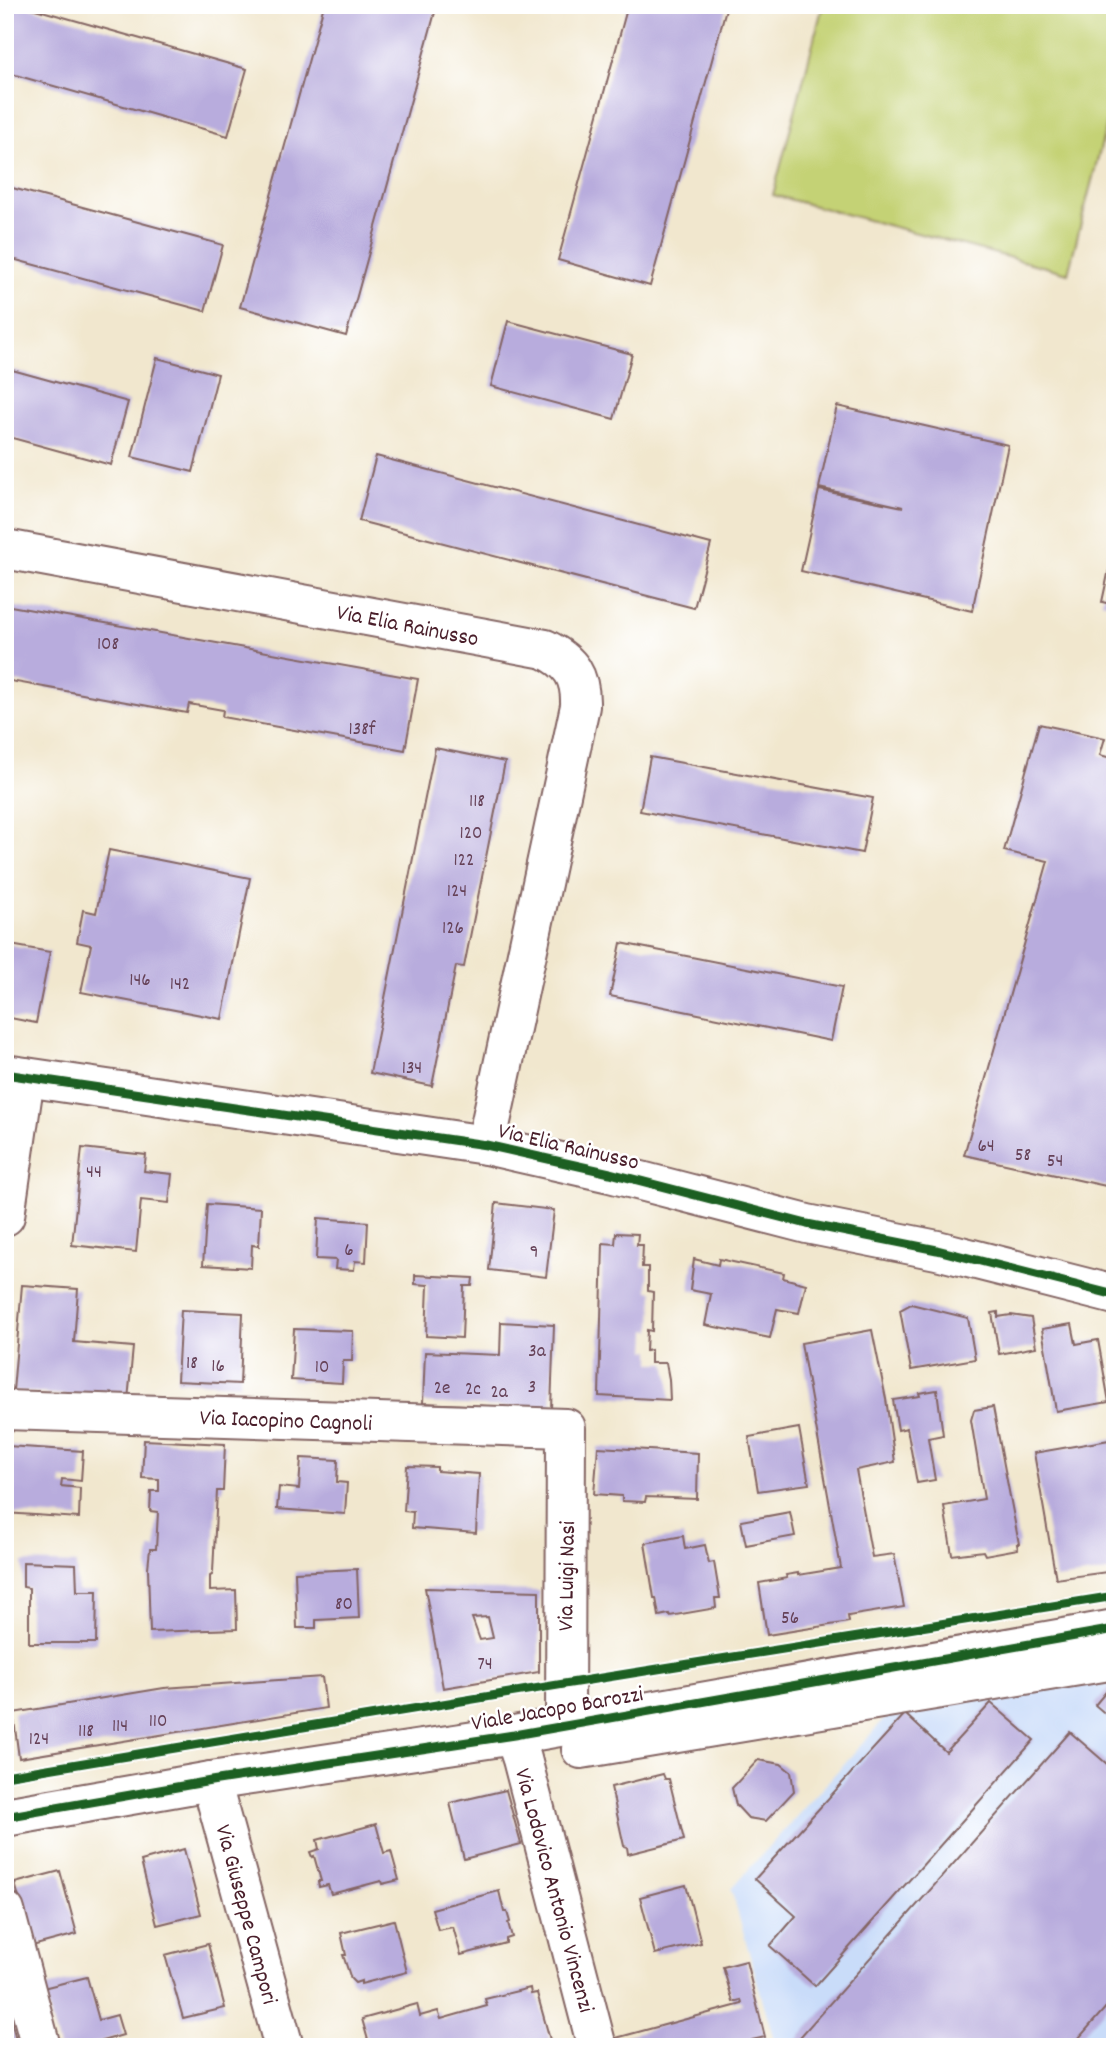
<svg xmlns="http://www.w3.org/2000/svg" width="1120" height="2052" font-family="Dekko,sans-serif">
  <rect width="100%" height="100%" fill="#fff"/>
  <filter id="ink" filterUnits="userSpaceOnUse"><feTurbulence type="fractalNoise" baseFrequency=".0143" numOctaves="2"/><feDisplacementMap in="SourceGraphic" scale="14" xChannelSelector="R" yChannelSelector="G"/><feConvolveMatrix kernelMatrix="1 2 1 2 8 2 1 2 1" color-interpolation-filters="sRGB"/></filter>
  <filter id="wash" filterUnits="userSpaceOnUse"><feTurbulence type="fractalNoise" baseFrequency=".00686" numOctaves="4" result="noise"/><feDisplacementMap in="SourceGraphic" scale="28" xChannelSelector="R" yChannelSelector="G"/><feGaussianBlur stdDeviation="1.57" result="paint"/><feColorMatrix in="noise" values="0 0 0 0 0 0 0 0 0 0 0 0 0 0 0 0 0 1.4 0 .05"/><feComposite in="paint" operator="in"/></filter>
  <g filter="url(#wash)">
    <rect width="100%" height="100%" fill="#f1e7ce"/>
    <!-- built -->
    <path fill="#c9dcf9" d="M1115 1669V2047H776L731 1889 897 1705Z"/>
    <!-- green -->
    <path fill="#c4d274" stroke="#877850" stroke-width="2" d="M823 5H1115V92L1068 273 773 195Z"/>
    <g id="blocks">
      <!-- building -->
      <g fill="#b8acdd" fill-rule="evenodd">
        <path d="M5 5H21L247 69 228 136 5 72Z"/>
        <path d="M324 5H437L346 336 240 307Z"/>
        <path d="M628 5H727L650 286 558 260Z"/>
        <path d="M5 186 223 245 205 311 5 257Z"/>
        <path d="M508 321 632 354 614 419 491 386Z"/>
        <path d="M157 358 218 374 193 472 132 457Z"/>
        <path d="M5 368 128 402 111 465 5 436Z"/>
        <path d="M837 406 1008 445 972 611 801 571 819 490 903 507 819 488Z"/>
        <path d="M376 456 711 544 694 608 359 521Z"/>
        <path d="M1114 546H1115V605L1102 602Z"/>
        <path d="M5 605 418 679 405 750 222 717 223 710 189 704 187 713 5 680Z"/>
        <path d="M1039 724 1105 738 1100 755 1115 759V1188L964 1155 1048 861 1004 851Z"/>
        <path d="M435 748 505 762 464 967 456 966 432 1086 370 1073Z"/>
        <path d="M650 757 873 798 862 853 640 811Z"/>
        <path d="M109 850 250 878 222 1019 81 992 91 945 77 942 83 910 96 913Z"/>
        <path d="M621 943 842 987 831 1041 610 996Z"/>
        <path d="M5 944 50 952 36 1023 5 1017Z"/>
        <path d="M82 1148 146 1155 144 1171 172 1174 169 1203 141 1200 136 1252 72 1245Z"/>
        <path d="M496 1203 554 1210 546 1277 489 1270Z"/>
        <path d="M207 1204 261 1208 259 1246 252 1245 251 1268 203 1265Z"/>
        <path d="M318 1218 368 1222 366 1262 355 1261 354 1270 335 1269 336 1260 316 1259Z"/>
        <path d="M616 1233 638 1234 637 1245H643L642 1267H648V1291L653 1292 652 1331 647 1330 646 1351 651 1350V1363H666L669 1379 670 1400 599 1396 603 1243 615 1244Z"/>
        <path d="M694 1259 718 1265 719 1259 784 1273 783 1278 806 1284 799 1313 777 1309 770 1338 705 1325 711 1294 690 1290Z"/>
        <path d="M415 1275 473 1278 472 1286H464L462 1338 426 1336 428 1285 415 1284Z"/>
        <path d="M22 1285 78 1289 74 1342 133 1347 128 1400 13 1391Z"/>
        <path d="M911 1304 968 1318 975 1359 911 1370 900 1310Z"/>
        <path d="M181 1310 243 1313 240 1384 177 1381Z"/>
        <path d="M998 1312V1317L1011 1315 1031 1318 1036 1347 999 1354 992 1313Z"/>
        <path d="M501 1322 554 1325 551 1409 423 1403 425 1352 500 1355Z"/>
        <path d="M1072 1324 1076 1344 1098 1340 1109 1402 1056 1411 1042 1329Z"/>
        <path d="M294 1329 353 1331 352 1361H343L342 1383 291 1380Z"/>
        <path d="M872 1330 886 1399 895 1462 856 1470 872 1557 894 1554 904 1607 848 1616 849 1622 767 1635 759 1583 787 1578 786 1575 798 1573V1575L841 1568 801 1343Z"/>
        <path d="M937 1390 943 1435 928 1438 935 1480 917 1483 907 1428 898 1430 893 1400 920 1396 919 1393Z"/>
        <path d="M993 1407 1019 1544H1017L1018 1549 985 1555 983 1551 952 1555 944 1506 984 1499 971 1420 974 1410Z"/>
        <path d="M799 1428 809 1484 758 1491 749 1437Z"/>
        <path d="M1115 1439V1571L1056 1579 1034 1453Z"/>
        <path d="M144 1440 225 1444 223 1491H217L213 1572 212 1575 210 1576V1591L236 1590 237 1629 150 1632 148 1568 150 1549H156L158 1512 150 1511 151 1491H159V1479L142 1478Z"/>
        <path d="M7 1446 83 1451 81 1481 62 1479 61 1486 80 1488 79 1518 5 1513Z"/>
        <path d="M598 1447 698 1453 697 1499 646 1497 645 1502 622 1501V1496L594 1494Z"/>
        <path d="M301 1458 338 1460 337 1482 347 1483 345 1514 277 1509 279 1487 299 1489Z"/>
        <path d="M407 1466 437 1467V1471L479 1474 476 1533 412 1528 413 1512 404 1511Z"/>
        <path d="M790 1512 795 1536 746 1545 741 1521Z"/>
        <path d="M683 1536 685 1549 705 1545 709 1563 714 1562 720 1598H715L716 1608 670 1616 669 1614 659 1616 656 1598H654L645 1543Z"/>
        <path d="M23 1562 76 1564 77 1591H97L96 1643H29V1588L23 1587Z"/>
        <path d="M357 1569 359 1618 316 1620V1628H297L295 1572Z"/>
        <path d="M425 1588 539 1591V1672L443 1688ZM488 1617 493 1638 480 1640 472 1618Z"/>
        <path d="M322 1677 326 1708 19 1758 13 1713 164 1688Z"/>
        <path d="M1115 1681V1722L1095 1705Z"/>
        <path d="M991 1703 1034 1740 815 1986 770 1946 796 1916 755 1879 905 1714 946 1752Z"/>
        <path d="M1070 1732 1115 1771V1997L1071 2047H795L793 2045Z"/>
        <path d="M758 1760 781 1764 791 1772 794 1791 766 1821 748 1818 736 1805 732 1788Z"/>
        <path d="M663 1774 665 1779H669L684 1840 628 1854 627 1847 624 1846 611 1787Z"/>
        <path d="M506 1790 521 1844 464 1859 450 1803Z"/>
        <path d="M376 1824 384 1853 391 1851 399 1880 382 1884 381 1881 331 1894 328 1885 319 1887 318 1881H321L314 1856 312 1857 310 1852 319 1849 317 1840Z"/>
        <path d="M184 1849 201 1914 157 1925 141 1861Z"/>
        <path d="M60 1871 77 1934 32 1946 15 1883Z"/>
        <path d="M686 1885 701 1943 655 1954 640 1897Z"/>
        <path d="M499 1891 504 1912H507L510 1922 508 1923 512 1937 506 1939V1943L461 1955 453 1927 438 1930 432 1909Z"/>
        <path d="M394 1920 407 1972 361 1984V1981L355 1983 351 1979 343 1955H346L341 1933Z"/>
        <path d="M208 1944 225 2008 183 2018 165 1955Z"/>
        <path d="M746 1961 765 2037 752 2040 754 2047H618L616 2038 742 2004 741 2000 733 2002 723 1967Z"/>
        <path d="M87 1977 99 2020 117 2015 123 2035 81 2047H59L43 1988Z"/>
        <path d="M530 1988 531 1994 537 1993 552 2047H370L362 2019 417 2004 420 2016 438 2011 441 2019 487 2006 485 1999Z"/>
        <path d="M5 2001H6L18 2047H5Z"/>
      </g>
    </g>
  </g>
  <g filter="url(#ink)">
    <use href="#blocks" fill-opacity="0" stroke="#846564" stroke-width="2"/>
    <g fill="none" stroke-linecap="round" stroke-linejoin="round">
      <!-- minor casing -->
      <g stroke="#846564" stroke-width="42">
        <g id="minor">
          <path d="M5 549 545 649C571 662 581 676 580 706L486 1145"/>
          <path d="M5 1074 486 1145 610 1173 807 1224 937 1250 1115 1295"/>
          <path d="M5 1216 25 1077"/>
          <path d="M5 1410 566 1428 565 1725"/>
          <path d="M514 1735 522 1759 597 2047"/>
          <path d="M581 1749 1115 1660"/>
          <path d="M211 1781 284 2047"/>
          <path d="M5 1817 211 1781 514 1735 1115 1629"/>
          <path d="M5 1911 41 2047"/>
        </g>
      </g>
      <!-- minor -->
      <use href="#minor" stroke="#fff" stroke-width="38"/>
      <!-- cycleway casing -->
      <g stroke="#fff" stroke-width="13">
        <g id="cycleway">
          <path d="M5 1074 486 1145 610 1173 807 1224 937 1250 1115 1295"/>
          <path d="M5 1776 564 1684 1115 1596"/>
          <path d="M5 1817 211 1781 514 1735 1115 1629"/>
        </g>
      </g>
      <!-- cycleway -->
      <use href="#cycleway" stroke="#1b5e20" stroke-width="9"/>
    </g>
  </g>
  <g text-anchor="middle" stroke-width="5" stroke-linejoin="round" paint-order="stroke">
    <!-- number labels -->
    <g font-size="19" fill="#664258">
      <text x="108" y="649">108</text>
      <text x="362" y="734">138f</text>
      <text x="477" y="806">118</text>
      <text x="471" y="838">120</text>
      <text x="464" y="865">122</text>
      <text x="457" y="896">124</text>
      <text x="453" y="933">126</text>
      <text x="140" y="985">146</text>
      <text x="180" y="989">142</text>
      <text x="412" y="1073">134</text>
      <text x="986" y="1151">64</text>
      <text x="1023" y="1160">58</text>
      <text x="1055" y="1166">54</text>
      <text x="94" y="1177">44</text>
      <text x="349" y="1255">6</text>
      <text x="534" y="1257">9</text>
      <text x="537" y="1356">3a</text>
      <text x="192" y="1368">18</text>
      <text x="218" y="1371">16</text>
      <text x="322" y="1372">10</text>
      <text x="532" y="1392">3</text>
      <text x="442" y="1393">2e</text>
      <text x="473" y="1394">2c</text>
      <text x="499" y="1397">2a</text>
      <text x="344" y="1609">80</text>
      <text x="790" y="1623">56</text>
      <text x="485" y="1669">74</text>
      <text x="158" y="1726">110</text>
      <text x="120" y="1731">114</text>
      <text x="86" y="1736">118</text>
      <text x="39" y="1744">124</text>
    </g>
    <!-- street labels -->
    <g font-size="23" fill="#4a1f2b" stroke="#fff">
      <text transform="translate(408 624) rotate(11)" y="8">Via Elia Rainusso</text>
      <text transform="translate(569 1145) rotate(13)" y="8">Via Elia Rainusso</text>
      <text transform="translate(286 1419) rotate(2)" y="8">Via Iacopino Cagnoli</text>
      <text transform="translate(565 1576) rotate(-89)" y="8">Via Luigi Nasi</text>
      <text transform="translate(557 1707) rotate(-10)" y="8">Viale Jacopo Barozzi</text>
      <text transform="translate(556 1890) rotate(75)" y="8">Via Lodovico Antonio Vincenzi</text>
      <text transform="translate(248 1914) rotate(75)" y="8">Via Giuseppe Campori</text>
    </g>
  </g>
  <!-- margin -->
  <rect width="1120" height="2052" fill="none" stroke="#fff" stroke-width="28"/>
</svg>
